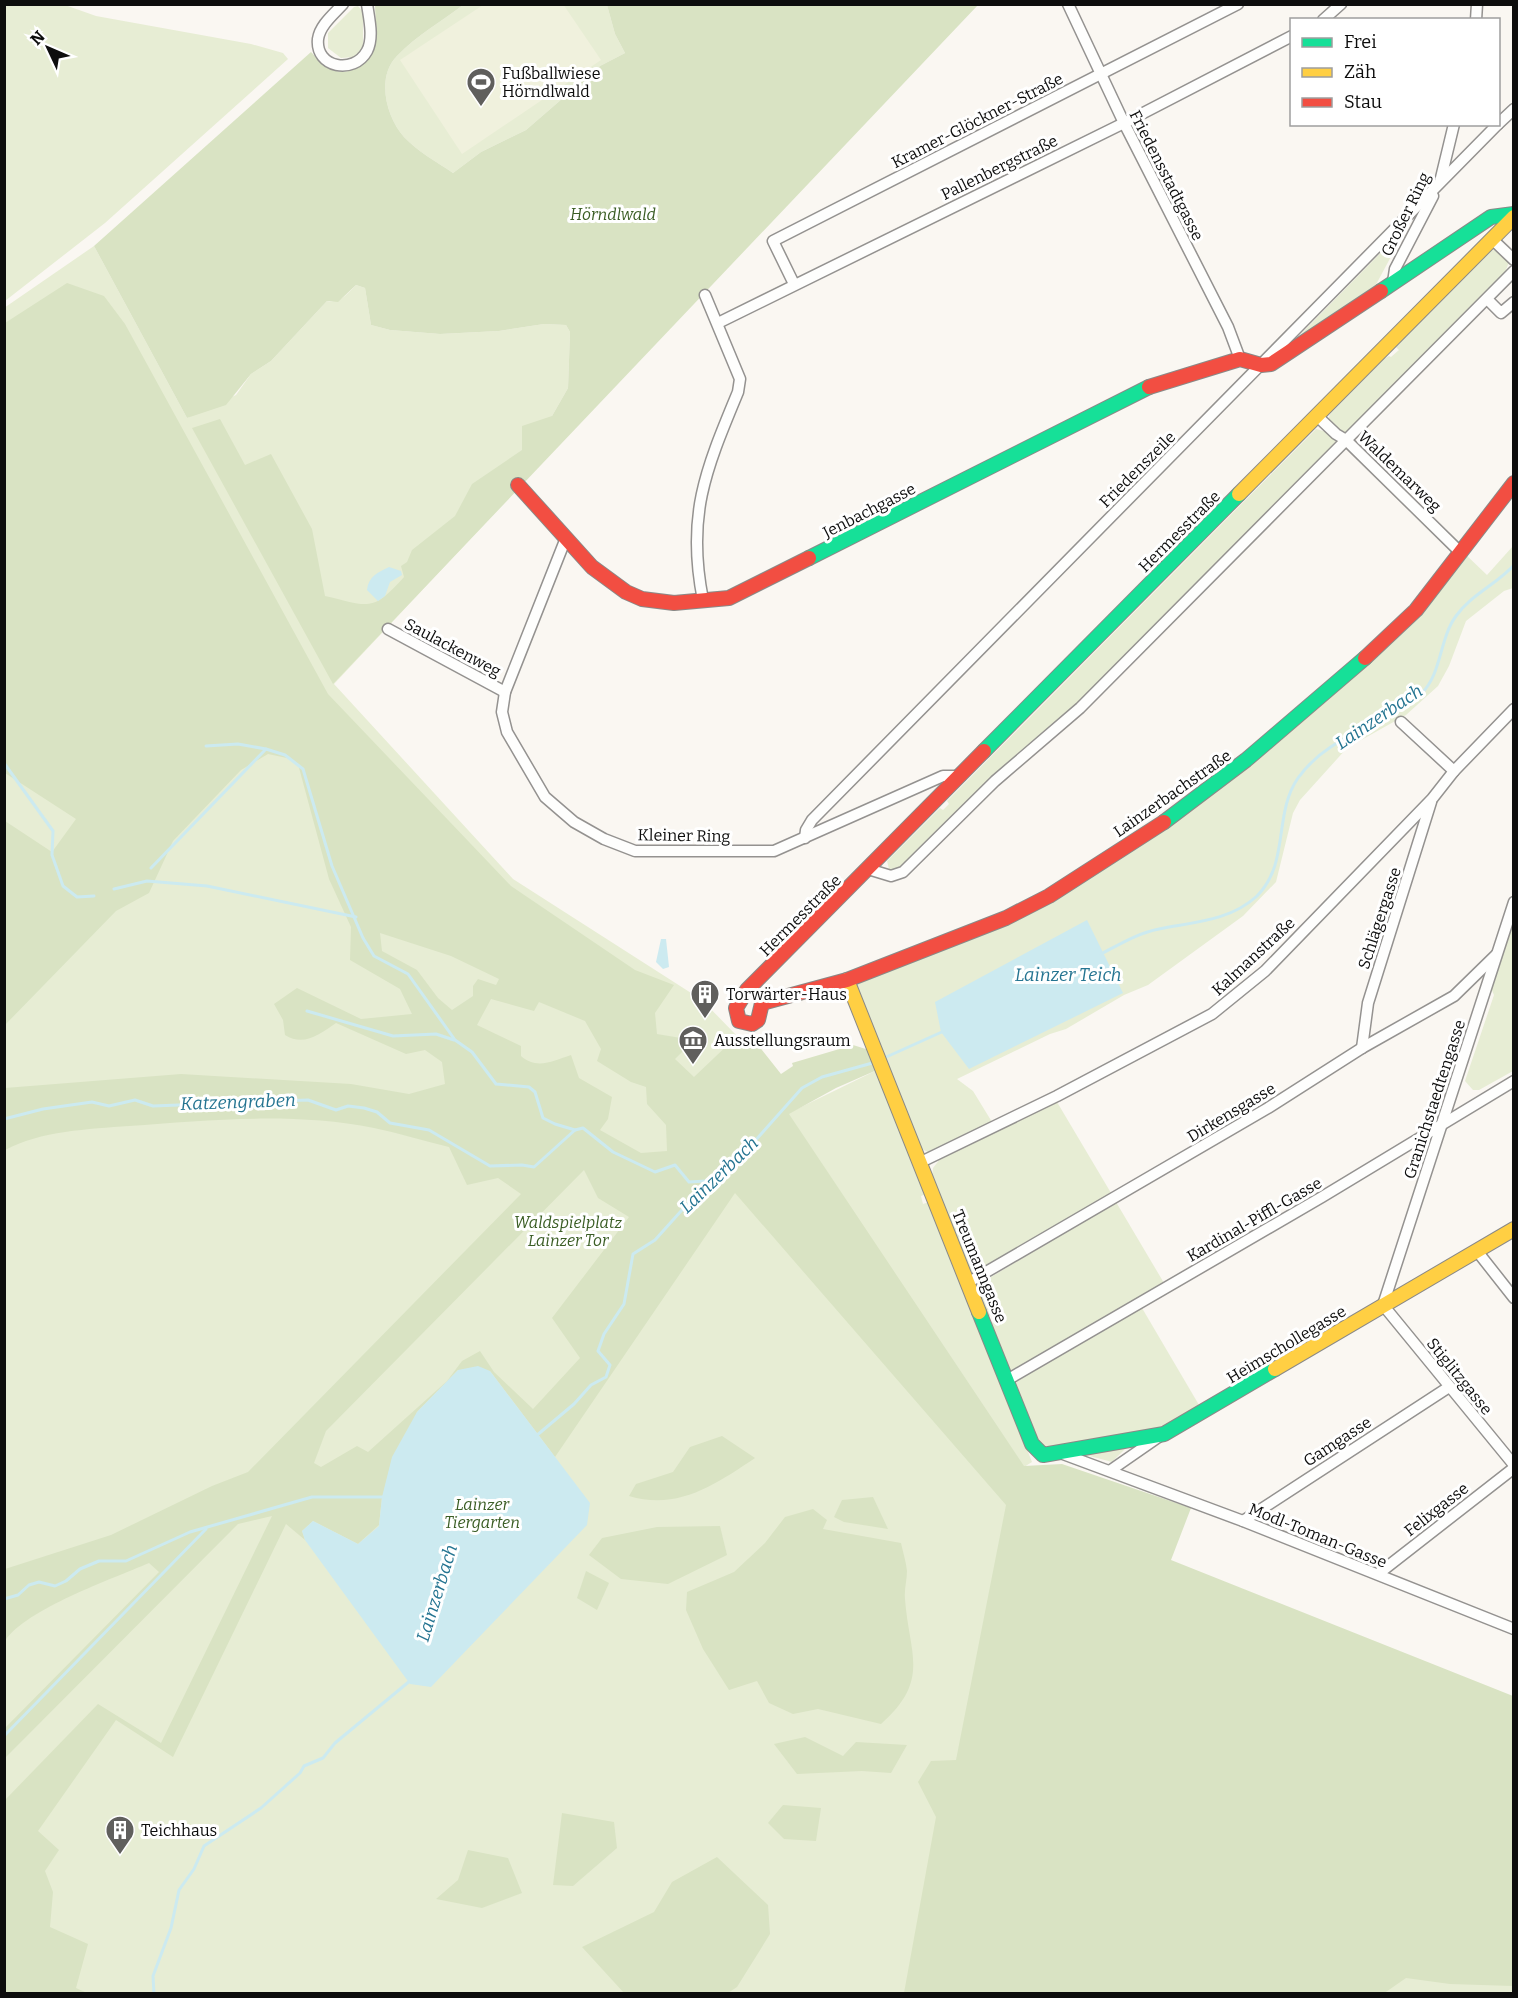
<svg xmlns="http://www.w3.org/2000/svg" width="1518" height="1998" font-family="Bitter,serif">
  <rect width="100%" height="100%" fill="#faf7f2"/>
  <!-- green -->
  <g fill="#e7edd4">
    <path d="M5 4 65 5 96 16 251 44 283 53 288 59 105 223 5 301Z"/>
    <path d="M463 5H607L615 34 625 53 600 66 526 130 481 152 453 173C437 162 417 151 404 137 386 117 376 77 397 56 416 36 442 21 463 5Z"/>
    <path d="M358 6 363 12V49L353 57 341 58 328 48V33L354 7Z"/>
    <path d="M1408 225 1372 292 1301 339 1299 336Z"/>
    <path d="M94 246 187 418 236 395 251 374 271 361 327 301C340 304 348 293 356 285L365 288 371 325 390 330 440 334 499 331 544 324 566 325 570 332 568 388 552 416 568 435 334 684 513 879 702 1000 739 1038 789 1113 877 1070 926 1194 921 1196 923 1204 929 1202 1032 1462 1024 1467 1076 1524 1513 1697V1993H5L4 308Z"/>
    <path d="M1492 250 1498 251 1509 262 1504 275 1345 435 1339 434 1328 420 1330 414 1384 359 1389 356 1391 357 1399 350 1396 347Z"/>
    <path d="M1316 429 1327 432 1335 438 1336 444 1074 709 900 869H889L887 861 940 808 943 810 949 804 947 801Z"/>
    <path d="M1513 546V588L1504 591 1466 621 1449 666 1438 686 1406 715 1347 748 1300 800 1293 813 1276 882 1243 916 1148 985 1124 995 1066 1029 1050 1034 957 1079 973 1091 992 1122 930 1153 920 1148 881 1045 855 986 858 982 922 956 1142 840 1380 650 1463 552 1487 575Z"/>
    <path d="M1510 926 1514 929 1513 1071 1479 1090H1473L1465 1081 1494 995 1491 988Z"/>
    <path d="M1057 1102 1111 1193 975 1273 969 1271 932 1176 933 1168 940 1159Z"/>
    <path d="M1116 1202 1164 1283 1011 1372 1008 1369 990 1324 996 1320 993 1314 987 1317 976 1286Z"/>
    <path d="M1142 1308 1199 1405 1164 1426 1053 1449 1038 1443 1015 1388 1017 1381Z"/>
    <path d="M1128 1446 1112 1462 1086 1455V1454Z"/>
  </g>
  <!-- forest -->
  <g fill="#d9e3c3" fill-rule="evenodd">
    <path d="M375 5H463C442 21 416 36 397 56 376 77 386 117 404 137 417 151 437 162 453 173L481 152 526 130 600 66 625 53 615 34 607 5H978L333 684 192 428 220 419 245 465 271 454 312 529 325 596C369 606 372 613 404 577L401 566 407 562 412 550 455 516 472 484 522 450V426L552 416 568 388 570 332 566 325 544 324 499 331 440 334 390 330 371 325 365 288 356 285 338 302 327 301 271 361 251 374 226 405 187 418 94 246 311 52C316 57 322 65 328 68 347 78 368 66 374 48 379 35 375 18 375 5Z"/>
    <path d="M67 283 104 296 125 324 328 694 511 886 635 970 674 985 655 1013 657 1034 681 1038 684 1050 675 1059 694 1077 734 1039 750 1035 781 1074 793 1066 792 1063 853 1045 869 1050 877 1070 836 1088 789 1114 1024 1466 1062 1464 1191 1508 1171 1560 1513 1696V1986L1450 1984 1406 1978 1383 1994 904 1993 936 1817 918 1782 931 1761 956 1760 1006 1505 735 1193 555 1457 490 1371 458 1370 417 1412 382 1497 379 1525 358 1544 313 1521 302 1531 305 1540 286 1524 173 1757 116 1720 38 1831 59 1850 45 1871 53 1892 50 1927 88 1944 76 1988 87 1993H5V1800L98 1704 161 1743 272 1516 238 1524 5 1758V1728L159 1572 149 1563C112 1579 26 1609 5 1641V1569L111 1535 212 1486 248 1472 521 1194 498 1178 467 1185 449 1147C424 1141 399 1133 374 1128 293 1112 209 1120 129 1126 89 1129 40 1131 5 1150V1088L181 1074 351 1084 409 1094 445 1084 442 1062 425 1050 406 1054 336 1023C320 1034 304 1047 285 1035L283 1020 274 1004 297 988 361 1019 412 1014 400 989 350 960 351 927 329 879 298 764 287 758 268 754 241 770 173 841 149 893 116 911 5 1025V821L52 852 76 819 5 773V323ZM380 933 451 956 499 979 496 985 478 979 473 986V996L452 1010 438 998 417 970 382 951ZM491 999 534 1011 539 1002 585 1021 601 1049 597 1061 631 1082 646 1087 647 1104 666 1125 667 1151 641 1153 600 1130 608 1119 612 1097 579 1078 571 1055C553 1061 537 1070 521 1056V1046L477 1025ZM584 1170 598 1198 629 1217 552 1318 580 1358 533 1409 494 1372 480 1351 462 1361 447 1381 368 1452 357 1446 321 1467 314 1463 326 1431Z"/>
    <path d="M722 1436 755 1458C716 1484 678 1511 629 1496L636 1484 673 1472 690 1447Z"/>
    <path d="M873 1497 888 1529 844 1522 834 1517 842 1500Z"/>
    <path d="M813 1509 827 1520 823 1529 901 1543C903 1552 906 1562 907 1571 907 1580 904 1590 905 1599 909 1654 931 1680 881 1724L818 1709 793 1714 769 1703 757 1681 729 1690 703 1649 686 1610 687 1592 734 1572 765 1543 785 1517Z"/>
    <path d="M720 1526 727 1555 668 1584 621 1579 589 1555 602 1538 657 1527Z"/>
    <path d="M586 1571 609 1583 597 1610 577 1598Z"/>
    <path d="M805 1737 843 1756 856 1742 907 1745 891 1773 862 1771 797 1774 774 1744Z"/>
    <path d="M783 1805 821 1808 816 1841 784 1839 768 1823Z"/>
    <path d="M562 1813 614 1822 617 1848 573 1886 553 1885Z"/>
    <path d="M468 1850 508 1858 522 1893 482 1908 436 1899 458 1880Z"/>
    <path d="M717 1857 768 1905 770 1934 737 1987 728 1993H624L582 1947 654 1912 672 1882Z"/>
  </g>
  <!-- pitch -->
  <path fill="#f0f1dd" d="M563 4 601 60 462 154 400 60 483 5Z"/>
  <!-- water -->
  <g fill="#cceaf0">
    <path d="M389 567 401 571 402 575 390 582 385 596 378 601 367 590C368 577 378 572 389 567Z"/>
    <path d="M1087 920 1123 993 969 1069 941 1032 935 1002Z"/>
    <path d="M661 939H666L669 967 663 969 656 962Z"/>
    <path d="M478 1366 490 1371 590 1503 587 1525 431 1687 410 1684 305 1540 302 1531 313 1521 358 1544 379 1526 382 1497 392 1457 417 1412 458 1370Z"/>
  </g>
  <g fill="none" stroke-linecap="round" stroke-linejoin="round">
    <!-- stream -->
    <g stroke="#cceaf0" stroke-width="3">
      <path d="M206 746 238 744 266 749 285 755 303 769 332 866 363 938 374 956 408 974 455 1040 472 1052 496 1084 529 1087 535 1092 543 1118 555 1124 575 1130"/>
      <path d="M4 763 53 831 52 855 63 886 77 897 94 896"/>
      <path d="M151 868 266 749"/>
      <path d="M114 889 147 881 207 886 356 917"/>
      <path d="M1101 954C1120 944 1138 933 1159 929 1193 922 1230 921 1257 896 1290 863 1273 814 1298 778 1331 732 1385 728 1421 694 1442 674 1439 639 1456 616 1472 594 1497 584 1514 565"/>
      <path d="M307 1011 393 1036 436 1034 454 1040"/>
      <path d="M884 1058 944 1031"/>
      <path d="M4 1119 43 1109 92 1102 109 1106 135 1100 153 1106 308 1100 336 1110 348 1106 364 1108 377 1112 390 1123 429 1130 490 1166 522 1165 534 1167 575 1130 583 1128 613 1152 655 1172 675 1165 689 1182 706 1181"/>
      <path d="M536 1436 574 1404 591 1385 606 1377 610 1365 598 1351 604 1334 624 1304 633 1254 655 1240 708 1181 746 1151 802 1088 822 1077 876 1062"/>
      <path d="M4 1599 18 1595 29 1585 39 1582 55 1586 66 1581 80 1569 99 1561H126L190 1532 312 1497H384"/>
      <path d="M4 1736 206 1529"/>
      <path d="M154 1994 153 1976 171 1928 179 1890 194 1869 204 1846 261 1808 300 1773 304 1766 323 1758 335 1743 411 1680"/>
    </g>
    <!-- street casing -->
    <g stroke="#949290" stroke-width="13">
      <g id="street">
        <path d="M343 4C334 14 320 25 318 39 315 68 354 75 367 51 374 38 369 18 367 4"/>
        <path d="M1068 4 1124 123 1228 327 1240 359"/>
        <path d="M1323 20 1341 4"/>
        <path d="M1476 20 1477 4"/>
        <path d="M1498 124 1514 109"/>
        <path d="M1440 182 1454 124"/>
        <path d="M1492 239 1514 260"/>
        <path d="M1393 282 1395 269 1433 196"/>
        <path d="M794 284 773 241 1238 4"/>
        <path d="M1487 299 1501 313 1514 302"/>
        <path d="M718 323 1124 123 1292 36"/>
        <path d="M1317 416 1336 434 1346 440 1459 551"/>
        <path d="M566 538 505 692 502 712 507 732 545 797 574 822 604 839 635 851H774L943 776H961"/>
        <path d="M703 600C686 515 706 469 738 392L740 379 705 295"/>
        <path d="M388 629 505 692"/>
        <path d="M1401 722 1454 771"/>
        <path d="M805 838 806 830 812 820 1498 124"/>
        <path d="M868 869 891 876 903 872 995 781 1080 708 1514 271"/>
        <path d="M1514 902 1383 1305 1514 1465"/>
        <path d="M1362 1048 1368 1003 1431 802"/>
        <path d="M921 1162 1057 1096 1212 1014 1265 971 1432 799 1454 771 1514 709"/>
        <path d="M1477 1251 1514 1298"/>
        <path d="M969 1282 1268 1108 1362 1048 1454 996 1496 955"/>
        <path d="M1007 1380 1322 1197 1514 1081"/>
        <path d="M1063 1454 1243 1521 1514 1629"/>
        <path d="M1111 1470 1160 1436"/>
        <path d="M1243 1521 1449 1387"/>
        <path d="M1378 1574 1514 1468"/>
      </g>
    </g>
    <!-- fast casing -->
    <g stroke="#8a8987" stroke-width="16">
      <g id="fast">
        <path d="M1381 291 1491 217 1514 214"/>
        <path d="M809 558 1149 387"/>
        <path d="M984 751 1239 494"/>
        <path d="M1164 822 1246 760 1365 658"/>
        <path d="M979 1312 1032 1444 1043 1455 1164 1434 1275 1369"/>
      </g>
    </g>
    <!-- slow casing -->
    <g stroke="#8a8987" stroke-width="16">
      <g id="slow">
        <path d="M1239 494 1514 217"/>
        <path d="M847 980 979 1312"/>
        <path d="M1275 1369 1514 1229"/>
      </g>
    </g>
    <!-- jam casing -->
    <g stroke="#8a8987" stroke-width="16">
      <g id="jam">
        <path d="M1149 387 1240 359 1261 365 1271 364 1381 291"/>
        <path d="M518 485 592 567 626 592 642 599 674 603 729 598 809 558"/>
        <path d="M1365 658 1416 610 1514 483"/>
        <path d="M762 1003 758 1020 752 1024 739 1021 736 1008 747 990 984 751"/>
        <path d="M762 1003 847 980 1006 918 1049 896 1164 822"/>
      </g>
    </g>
    <!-- street -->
    <use href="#street" stroke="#fefefd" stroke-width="10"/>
    <!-- fast -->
    <use href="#fast" stroke="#16e098" stroke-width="14"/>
    <!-- slow -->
    <use href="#slow" stroke="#ffcf43" stroke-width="14"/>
    <!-- jam -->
    <use href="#jam" stroke="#f24e42" stroke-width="14"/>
  </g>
  <!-- icons -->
  <defs>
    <g id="stadium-pin" transform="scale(1.5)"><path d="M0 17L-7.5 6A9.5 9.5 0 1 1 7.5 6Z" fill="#605f5d" stroke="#fff"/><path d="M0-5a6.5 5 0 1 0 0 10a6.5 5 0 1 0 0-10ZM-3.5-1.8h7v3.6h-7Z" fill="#fff"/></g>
    <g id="building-pin" transform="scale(1.5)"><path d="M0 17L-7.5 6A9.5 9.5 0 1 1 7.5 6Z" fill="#605f5d" stroke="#fff"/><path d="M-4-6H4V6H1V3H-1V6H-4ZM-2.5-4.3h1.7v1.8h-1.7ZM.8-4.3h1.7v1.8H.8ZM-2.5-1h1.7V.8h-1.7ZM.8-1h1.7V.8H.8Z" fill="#fff"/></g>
    <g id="museum-pin" transform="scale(1.5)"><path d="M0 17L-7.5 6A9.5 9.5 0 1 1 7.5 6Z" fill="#605f5d" stroke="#fff"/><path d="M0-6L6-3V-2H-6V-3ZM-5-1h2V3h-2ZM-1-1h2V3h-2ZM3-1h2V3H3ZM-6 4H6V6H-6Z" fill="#fff"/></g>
  </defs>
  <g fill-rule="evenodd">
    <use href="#stadium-pin" x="481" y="82"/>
    <use href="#building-pin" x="705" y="994"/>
    <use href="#museum-pin" x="693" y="1040"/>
    <use href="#building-pin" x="120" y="1830"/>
  </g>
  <g text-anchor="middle" stroke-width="6" stroke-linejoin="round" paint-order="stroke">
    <!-- poi labels -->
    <g font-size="16" fill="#0d0d0d" stroke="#fff" text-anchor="start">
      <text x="502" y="79">Fußballwiese<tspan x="502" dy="18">Hörndlwald</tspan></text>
      <text x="726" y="1000">Torwärter-Haus</text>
      <text x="714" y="1046">Ausstellungsraum</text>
      <text x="141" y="1836">Teichhaus</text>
    </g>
    <!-- street labels -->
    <g font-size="16" fill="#0d0d0d" stroke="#fff">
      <text transform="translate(977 120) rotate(-27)" y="6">Kramer-Glöckner-Straße</text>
      <text transform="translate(999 167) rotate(-26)" y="6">Pallenbergstraße</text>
      <text transform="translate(1167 175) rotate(63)" y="6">Friedensstadtgasse</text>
      <text transform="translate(1405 214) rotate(-64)" y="6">Großer Ring</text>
      <text transform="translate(1137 469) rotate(-45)" y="6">Friedenszeile</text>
      <text transform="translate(1400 471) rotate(44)" y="6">Waldemarweg</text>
      <text transform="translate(869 510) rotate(-27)" y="6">Jenbachgasse</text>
      <text transform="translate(1179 531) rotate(-45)" y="6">Hermesstraße</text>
      <text transform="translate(453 647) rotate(28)" y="6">Saulackenweg</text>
      <text transform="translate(1172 793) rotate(-35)" y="6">Lainzerbachstraße</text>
      <text transform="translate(684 835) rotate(1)" y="6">Kleiner Ring</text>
      <text transform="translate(800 915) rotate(-45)" y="6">Hermesstraße</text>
      <text transform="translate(1379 918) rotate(-72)" y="6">Schlägergasse</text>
      <text transform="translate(1253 956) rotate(-43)" y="6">Kalmanstraße</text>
      <text transform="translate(1434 1099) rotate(-72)" y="6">Granichstaedtengasse</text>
      <text transform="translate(1231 1112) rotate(-31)" y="6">Dirkensgasse</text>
      <text transform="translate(1254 1219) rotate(-30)" y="6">Kardinal-Piffl-Gasse</text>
      <text transform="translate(980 1266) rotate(68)" y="6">Treumanngasse</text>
      <text transform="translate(1286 1344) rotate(-31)" y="6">Heimschollegasse</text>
      <text transform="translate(1460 1376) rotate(51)" y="6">Stiglitzgasse</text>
      <text transform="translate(1337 1441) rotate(-33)" y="6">Gamgasse</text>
      <text transform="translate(1436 1509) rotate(-38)" y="6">Felixgasse</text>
      <text transform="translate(1318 1535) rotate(22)" y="6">Modl-Toman-Gasse</text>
    </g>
    <!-- park labels -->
    <g font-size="16" font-style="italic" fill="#3a5d24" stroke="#fff">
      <text x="613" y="220">Hörndlwald</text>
      <text x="568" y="1228">Waldspielplatz<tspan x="568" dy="18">Lainzer Tor</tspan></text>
      <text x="482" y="1510">Lainzer<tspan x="482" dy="18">Tiergarten</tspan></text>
    </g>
    <!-- water labels -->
    <g font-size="18" font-style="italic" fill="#247491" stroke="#fff">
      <text transform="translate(1379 717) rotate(-34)" y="6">Lainzerbach</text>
      <text x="1068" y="981">Lainzer Teich</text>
      <text transform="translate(238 1102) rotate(-2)" y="6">Katzengraben</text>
      <text transform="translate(719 1175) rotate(-44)" y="6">Lainzerbach</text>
      <text transform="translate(437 1593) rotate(-73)" y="6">Lainzerbach</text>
    </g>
  </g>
  <!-- border -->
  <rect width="1518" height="1998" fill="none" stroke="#0d0d0d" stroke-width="12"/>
  <!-- legend -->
  <rect x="1290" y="18" width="210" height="108" fill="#ffffff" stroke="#9e9e9e" stroke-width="1.5"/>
  <rect x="1302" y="38" width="30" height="9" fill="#16e098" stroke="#9e9e9e" stroke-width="1.5"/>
  <text x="1344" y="48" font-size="18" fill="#0d0d0d">Frei</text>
  <rect x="1302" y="68" width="30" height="9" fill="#ffcf43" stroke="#9e9e9e" stroke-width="1.5"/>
  <text x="1344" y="78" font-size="18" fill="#0d0d0d">Zäh</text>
  <rect x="1302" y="98" width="30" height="9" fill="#f24e42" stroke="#9e9e9e" stroke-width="1.5"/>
  <text x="1344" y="108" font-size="18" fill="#0d0d0d">Stau</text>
  <!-- north arrow -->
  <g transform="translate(48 48) rotate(314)" stroke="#ffffff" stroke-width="4.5" paint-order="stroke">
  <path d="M0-4.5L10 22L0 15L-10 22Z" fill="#0d0d0d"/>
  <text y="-9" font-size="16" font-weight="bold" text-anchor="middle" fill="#0d0d0d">N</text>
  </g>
</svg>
